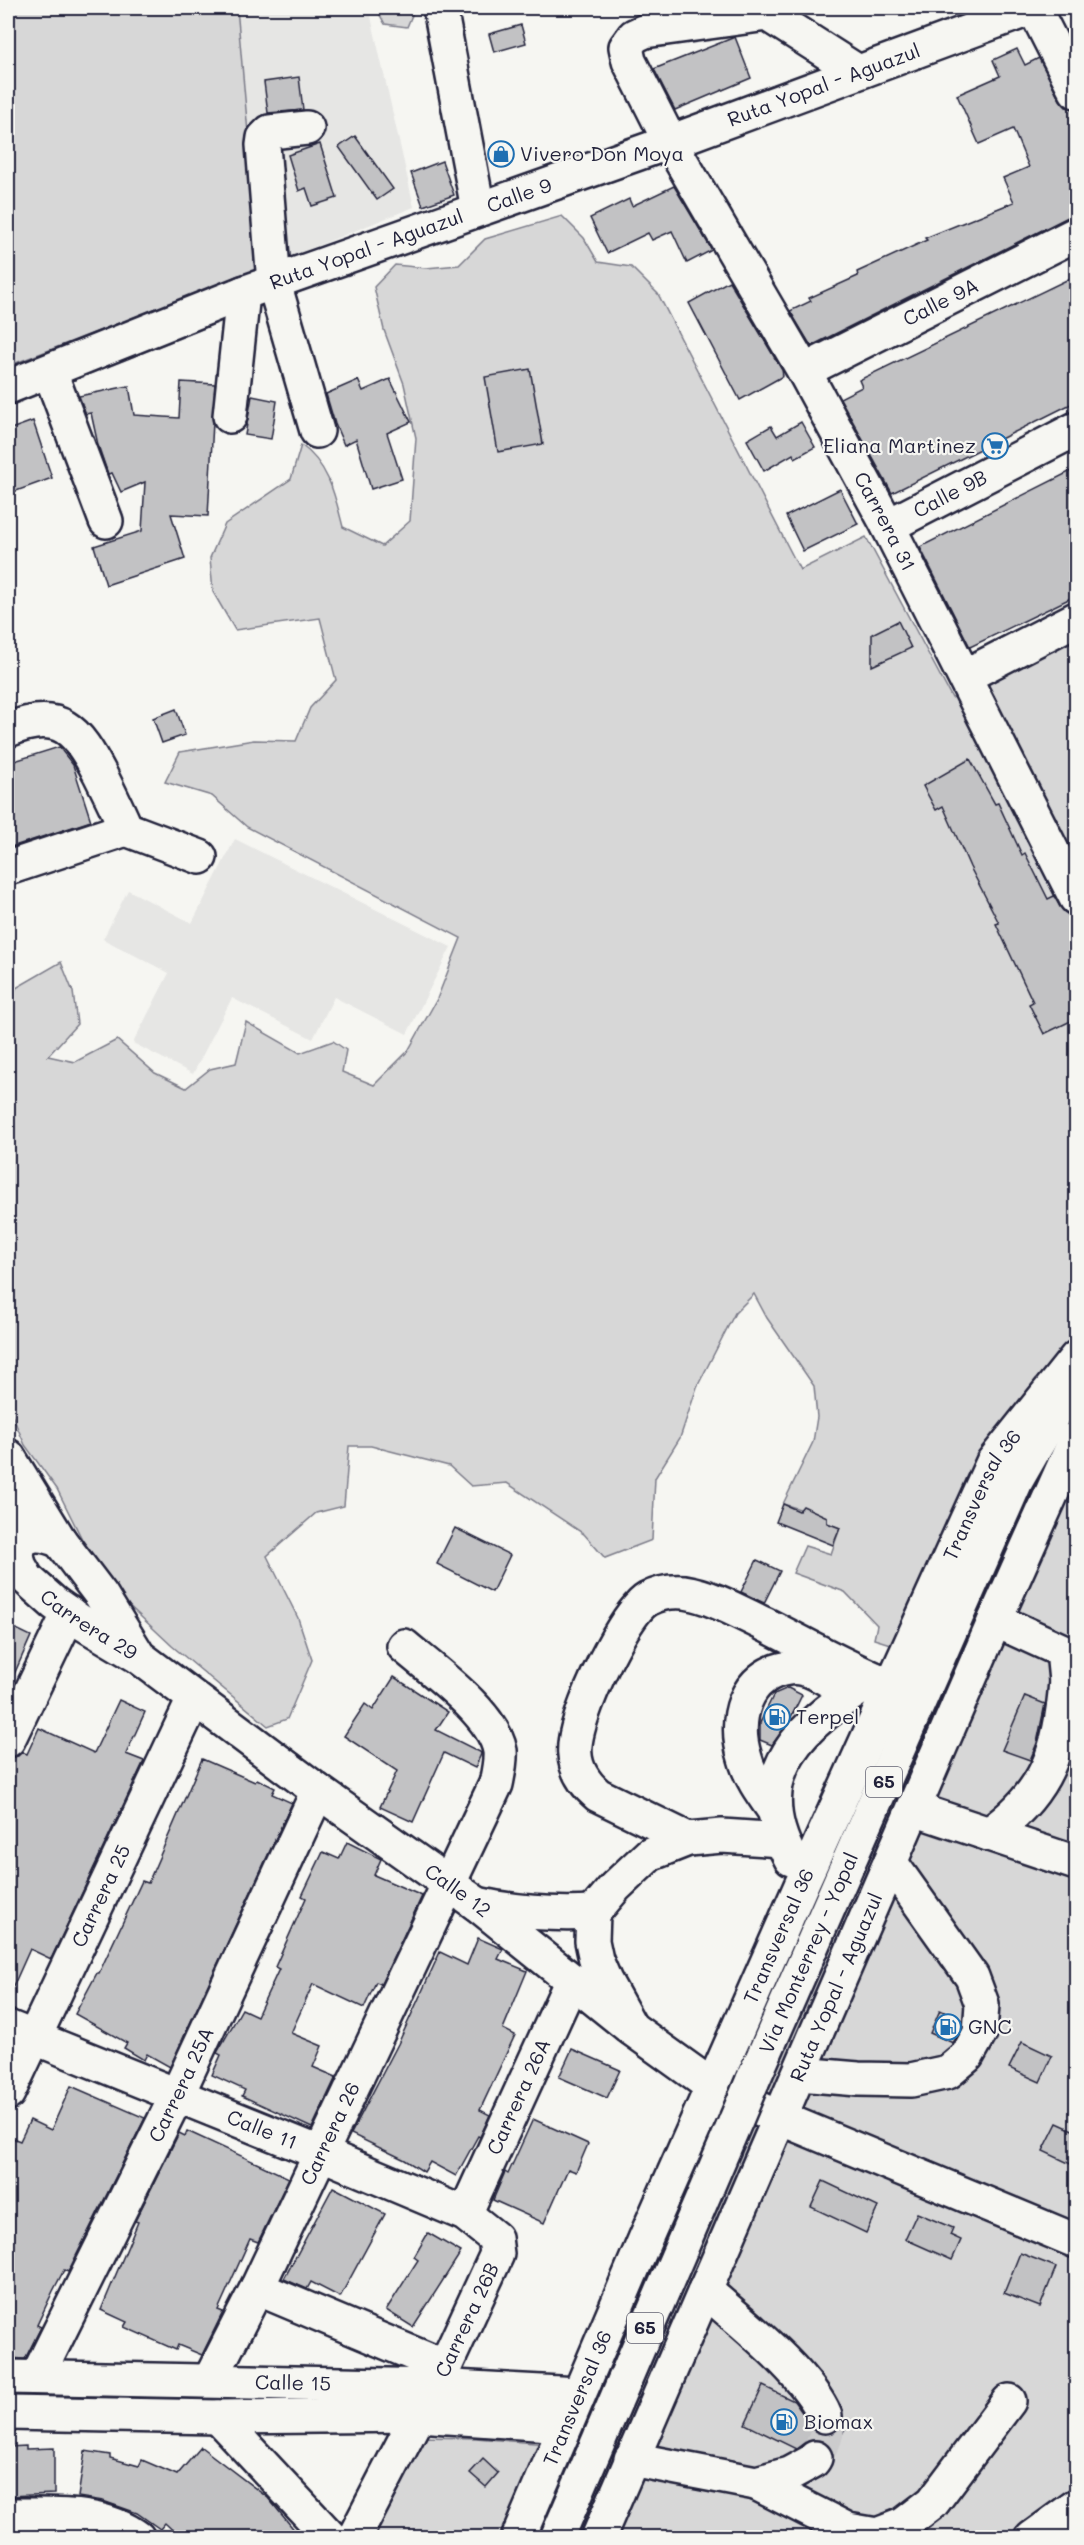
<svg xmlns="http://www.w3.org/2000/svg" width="1084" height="2545" font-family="Mali,sans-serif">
  <rect width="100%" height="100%" fill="#f6f6f2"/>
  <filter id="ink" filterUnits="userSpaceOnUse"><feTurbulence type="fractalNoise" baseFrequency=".0167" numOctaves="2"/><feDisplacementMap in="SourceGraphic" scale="12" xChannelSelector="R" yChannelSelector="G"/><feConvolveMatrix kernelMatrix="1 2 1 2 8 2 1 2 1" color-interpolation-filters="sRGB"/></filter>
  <g filter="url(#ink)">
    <!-- built -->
    <g fill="#e6e6e4">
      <path d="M237 8H369L414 207 260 269Z"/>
      <path d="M235 839 451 947 407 1034 334 997 313 1039 232 998 193 1074 133 1043 169 973 103 939 128 890 192 923Z"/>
    </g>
    <!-- green -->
    <g fill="#d7d7d7" stroke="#7c7c89" stroke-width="1.5">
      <path d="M8 8H237L260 269 8 366Z"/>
      <path d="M376 8H415L407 27 385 24Z"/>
      <path d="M562 216 584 238 598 262 631 267 658 294 800 570 866 537 952 698 1076 637V2537H363L417 2437 476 2438 593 2448 935 1658 874 1639 877 1625 845 1592 793 1573 805 1546 831 1554 840 1528 827 1523V1517L783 1504 813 1442 817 1417 814 1386 767 1318 754 1294 735 1313 697 1387 680 1438 655 1478 652 1540 605 1558 584 1534 507 1483 471 1486 449 1466 371 1446H349L344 1506 316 1513 267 1556 298 1618 312 1660 287 1719 268 1726 172 1646 122 1599 83 1541 57 1489 25 1445 8 1406V1023L16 988 61 962 73 992 77 1024 48 1056 75 1062 117 1040 155 1073 186 1088 210 1069 236 1063 246 1022 300 1053 333 1041 346 1050 342 1072 374 1085 408 1051 437 999 461 938 247 827 212 796 165 782 180 752 254 740 296 741 310 708 336 680 320 618 235 630 213 592 210 558 225 524 291 479 301 445C329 465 335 496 343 527L382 546 410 521 416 438 404 384 384 330 374 287 395 265 426 268 459 265 485 239Z"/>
    </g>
    <!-- building -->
    <g fill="#c2c2c4" stroke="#22223b" stroke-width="1.5">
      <path d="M521 25 526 43 494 52 489 34Z"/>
      <path d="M735 37 751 78 675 110 654 69Z"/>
      <path d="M1017 49 1025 65 1039 58 1060 100 1066 107 1077 109V215L1068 217 811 346 790 311 811 301 809 298 858 276 857 272 927 240 925 238 1014 202 1003 178 1029 167 1013 129 979 144 957 95 1000 76 993 60Z"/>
      <path d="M299 77 303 110 268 113 264 82Z"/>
      <path d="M355 136 393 189 377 200 339 147Z"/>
      <path d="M320 144 337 198 312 206 306 188 299 191 288 155Z"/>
      <path d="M442 161 454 195 423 206 411 173Z"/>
      <path d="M674 186 712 250 687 263 672 231 652 240 648 233 607 253 590 218 629 199 632 206Z"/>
      <path d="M1077 275V401L892 493 840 398 862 387 859 380Z"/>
      <path d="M729 281 782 370 783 376 740 400 689 303Z"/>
      <path d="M530 369 543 444 498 452 485 377Z"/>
      <path d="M390 379 411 422 387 433 402 479 371 489 356 439 344 445 335 424 326 394 358 380 363 391Z"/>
      <path d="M181 382 215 384 208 516 171 514 185 559 106 585 94 546 142 531 145 482 121 492 112 473 108 474 98 445 91 413 86 414 79 396 129 386 134 415 179 418Z"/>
      <path d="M252 396 277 401 271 439 245 435Z"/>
      <path d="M33 421 52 478 8 494V430Z"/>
      <path d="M801 422 815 447 795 458 793 454 764 471 747 440 771 426 777 436Z"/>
      <path d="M1077 468V595L970 647 920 547Z"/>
      <path d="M840 489 858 524 803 551 786 516Z"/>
      <path d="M898 621 911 648 872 666V634Z"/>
      <path d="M176 709 185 735 162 743 153 718Z"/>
      <path d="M59 747 73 765 91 821 8 848V763Z"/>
      <path d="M970 759 995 804 998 803 1022 855 1025 853 1048 899 1054 896 1060 907 1069 915 1077 930V1018L1044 1034 1029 1004 1033 1002 996 924 999 923 970 867 943 806 936 810 923 786Z"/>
      <path d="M783 1504 799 1511 803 1506 827 1517V1523L840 1528 833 1545 776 1522Z"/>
      <path d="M455 1528 510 1555 492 1592 437 1564Z"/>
      <path d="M757 1560 780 1571 764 1603 741 1592Z"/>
      <path d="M8 1625 31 1636 8 1688Z"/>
      <path d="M394 1677 448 1712 436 1730 480 1752 481 1754 475 1768 444 1753 413 1822 380 1807 397 1771 344 1736 365 1704 373 1710Z"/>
      <path d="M788 1688 802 1695 788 1723 772 1745 760 1740V1723L774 1694Z"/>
      <path d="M1025 1696 1045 1704 1037 1743 1030 1760 1002 1750Z"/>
      <path d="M119 1700 145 1712 126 1754 144 1761 51 1959 30 1949 8 1998V1758L18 1756 22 1752 27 1754 39 1728 94 1753Z"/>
      <path d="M202 1759 255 1782 257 1779 275 1788 272 1794 292 1803 170 2067 147 2054 144 2060 124 2048 127 2043 75 2014 97 1973H99L142 1881 148 1883Z"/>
      <path d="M347 1842 381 1859 374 1875 422 1896 381 1984 376 1982 364 2008 313 1984 291 2033 322 2046 313 2067 336 2077 312 2128 242 2096 245 2090 212 2075 221 2055 217 2053 242 2009 257 2016 279 1969 275 1967 306 1898 302 1896 323 1852 339 1859Z"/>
      <path d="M478 1938 503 1949 498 1959 527 1971 503 2029 515 2035 480 2110 490 2115 480 2137 478 2136 456 2176 430 2162 424 2172 405 2160 351 2134 398 2044 440 1952 467 1965Z"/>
      <path d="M940 2010 962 2020V2027L953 2043 930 2033Z"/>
      <path d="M1022 2042 1052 2056 1040 2082 1009 2068Z"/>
      <path d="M572 2049 620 2070 607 2098 559 2077Z"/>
      <path d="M71 2086 145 2118 68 2272 64 2270 53 2291 37 2325 41 2327 25 2359 8 2358V2136L20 2141 30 2120 51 2130Z"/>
      <path d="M533 2119 588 2144 576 2172 568 2169 544 2223 493 2200 505 2172 508 2174Z"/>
      <path d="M1057 2123 1077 2132V2167L1043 2151Z"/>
      <path d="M187 2131 289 2178 258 2242 250 2239 218 2310 223 2312 202 2355 178 2345 176 2350 124 2327 127 2322 101 2310 138 2222 135 2221 179 2133 185 2136Z"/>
      <path d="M823 2181 878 2207 866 2233 811 2207Z"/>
      <path d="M333 2187 385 2214 340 2297 311 2282 307 2289 284 2279Z"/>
      <path d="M917 2213 953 2228 950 2235 961 2240 952 2260 905 2239Z"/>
      <path d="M428 2233 461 2252 413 2327 386 2310 418 2260 414 2257Z"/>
      <path d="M1020 2253 1056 2267 1040 2307 1004 2293Z"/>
      <path d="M763 2386 794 2401 816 2432 825 2435 834 2432 842 2424 846 2426 833 2454 825 2442 816 2439 807 2441 796 2449 745 2424Z"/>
      <path d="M26 2446V2449L54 2448V2494L8 2496V2447Z"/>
      <path d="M201 2447 268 2498 301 2538H181L165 2523 160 2529 137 2513 103 2501 78 2497 85 2451 110 2455V2458L139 2466 142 2460 177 2475Z"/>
      <path d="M483 2459 498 2473 486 2487 470 2473Z"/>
    </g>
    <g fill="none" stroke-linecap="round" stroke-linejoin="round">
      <!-- minor-tunnel -->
      <path stroke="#cccccd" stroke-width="33" stroke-dasharray="33 16" stroke-linecap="butt" d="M815 2458C823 2444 832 2431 825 2416"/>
      <!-- minor casing -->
      <g stroke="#22223b" stroke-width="38">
        <g id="minor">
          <path d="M440 8 478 209"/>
          <path d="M1034 8 1076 91"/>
          <path id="s1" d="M858 72 767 14 645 31 634 36 626 47 629 61 670 142 804 371 888 526 1076 898"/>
          <path d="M307 128 270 132 264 138 263 145 274 283 317 431"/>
          <path id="s2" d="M804 371 1076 234"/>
          <path d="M50 372 106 521"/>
          <path id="s3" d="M8 387 243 293 670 142 1032 8"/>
          <path d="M230 416 243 293"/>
          <path id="s4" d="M888 526 1076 429"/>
          <path d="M965 676 1076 619"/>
          <path d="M8 730C60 708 77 730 100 774 109 792 118 810 126 829L200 857"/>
          <path d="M8 868 126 829"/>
          <path d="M995 1620 1063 1651 1066 1681 1076 1688"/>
          <path d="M8 1740 69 1613"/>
          <path d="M914 1809 1076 1863"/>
          <path d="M774 1810C762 1793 750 1777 745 1758 733 1720 744 1674 789 1668 808 1665 829 1680 844 1689"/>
          <path d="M989 1834C1047 1793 1061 1750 1066 1681"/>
          <path d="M688 1839 598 1795C565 1767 573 1739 586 1704 595 1680 627 1611 648 1599 659 1593 672 1591 684 1592 711 1596 739 1612 764 1624 806 1645 848 1669 891 1686"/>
          <path d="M791 1859C744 1772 805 1722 874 1679"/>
          <path d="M477 1904C517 1913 553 1915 593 1913"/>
          <path id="s5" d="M8 2027 320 2153 465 2214 495 2238 497 2254 436 2386"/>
          <path d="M631 2028 605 1981 596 1960 592 1941 593 1913 615 1887 650 1854 688 1839 722 1836 781 1840"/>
          <path d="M800 2074 858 2079 911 2080 948 2072 967 2056 980 2033 982 2004 972 1977 891 1863"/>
          <path id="s6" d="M8 2093 194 1699"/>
          <path d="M780 2118 1076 2241"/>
          <path id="s7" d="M465 2214 572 1980"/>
          <path d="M257 2288 445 2367"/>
          <path d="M705 2290C741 2322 807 2373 825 2416"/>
          <path id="s8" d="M8 2377 436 2386 578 2394"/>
          <path id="s9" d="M37 2377 177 2095 318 1791"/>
          <path id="s10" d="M210 2380 257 2288 496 1784C498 1774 501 1761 500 1751 494 1714 432 1670 404 1646"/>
          <path d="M8 2413 218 2417 418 2415 565 2425"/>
          <path d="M218 2417 331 2538"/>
          <path d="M631 2459 756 2483 789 2474 813 2461 815 2458"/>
          <path d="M756 2483 848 2530 877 2535 903 2525 933 2502 1009 2401"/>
          <path d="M8 2515C52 2516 101 2510 138 2538"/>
          <path d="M354 2538 418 2415"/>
          <path id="s11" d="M518 2538 646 2237 803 1881 993 1462 1076 1358"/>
          <path id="s12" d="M598 2538 995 1620 1076 1439"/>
          <path d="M1032 2538 1076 2506"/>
        </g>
      </g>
      <!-- major casing -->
      <g stroke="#22223b" stroke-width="38">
        <g id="major">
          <path d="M8 1456 60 1541 101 1595 136 1652"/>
          <path d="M8 1508 25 1537"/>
          <path id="s13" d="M60 1541C43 1534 28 1530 16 1548L19 1565 27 1579 54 1603 81 1622 138 1656 318 1791 477 1904 631 2028 713 2087 780 2118"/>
        </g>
      </g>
      <!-- highway casing -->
      <g stroke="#22223b" stroke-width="38">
        <g id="highway">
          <path id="s14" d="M752 2082 1016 1481 1076 1376"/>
          <path d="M557 2538 736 2120"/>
        </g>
      </g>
      <!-- minor -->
      <use href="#minor" stroke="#f6f6f2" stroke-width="33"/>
      <!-- major -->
      <use href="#major" stroke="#f6f6f2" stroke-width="33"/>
      <!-- highway -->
      <use href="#highway" stroke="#f6f6f2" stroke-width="33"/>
      <!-- highway-bridge casing -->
      <g stroke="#22223b" stroke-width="38" stroke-linecap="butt">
        <path id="highway-bridge" d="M736 2120 752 2082"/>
      </g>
      <!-- highway-bridge -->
      <use href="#highway-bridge" stroke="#f6f6f2" stroke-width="33"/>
    </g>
  </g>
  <!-- icons -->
  <defs>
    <g id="shop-ring" transform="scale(1.35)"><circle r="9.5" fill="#f6f6f2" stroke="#1f6fb2" stroke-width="1.5"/><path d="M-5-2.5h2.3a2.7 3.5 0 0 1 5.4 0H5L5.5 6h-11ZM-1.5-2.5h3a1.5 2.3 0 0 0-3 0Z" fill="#1f6fb2"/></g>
    <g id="supermarket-ring" transform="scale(1.35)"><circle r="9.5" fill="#f6f6f2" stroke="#1f6fb2" stroke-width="1.5"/><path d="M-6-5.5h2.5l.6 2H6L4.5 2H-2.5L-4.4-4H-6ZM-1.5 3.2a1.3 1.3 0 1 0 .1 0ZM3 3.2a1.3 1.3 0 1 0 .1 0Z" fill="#1f6fb2"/></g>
    <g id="fuel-ring" transform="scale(1.35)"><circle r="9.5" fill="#f6f6f2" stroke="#1f6fb2" stroke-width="1.5"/><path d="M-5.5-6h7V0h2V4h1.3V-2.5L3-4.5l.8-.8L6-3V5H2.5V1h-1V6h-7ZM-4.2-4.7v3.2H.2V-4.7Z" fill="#1f6fb2"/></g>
  </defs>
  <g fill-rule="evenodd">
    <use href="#shop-ring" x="501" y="154"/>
    <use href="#supermarket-ring" x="995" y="446"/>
    <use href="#fuel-ring" x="777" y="1717"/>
    <use href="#fuel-ring" x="948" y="2027"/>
    <use href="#fuel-ring" x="784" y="2422"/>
  </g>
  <g text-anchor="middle" stroke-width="4.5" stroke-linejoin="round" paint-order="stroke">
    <!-- shield labels -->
    <g fill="#f6f6f2" stroke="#626272" stroke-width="1.5">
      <rect x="866" y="1767" width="36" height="30" rx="4.5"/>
      <rect x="627" y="2313" width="36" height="30" rx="4.5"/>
    </g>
    <g font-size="18" font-weight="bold" fill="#22223b">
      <text x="884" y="1788">65</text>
      <text x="645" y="2334">65</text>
    </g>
    <!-- street labels -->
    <g font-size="20" fill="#22223b" stroke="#f6f6f2">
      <text dy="7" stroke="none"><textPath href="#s3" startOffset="870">Ruta Yopal - Aguazul</textPath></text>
      <text dy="7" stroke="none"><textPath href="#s3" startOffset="546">Calle 9</textPath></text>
      <text dy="7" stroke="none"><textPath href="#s3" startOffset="384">Ruta Yopal - Aguazul</textPath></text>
      <text dy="7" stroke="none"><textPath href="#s2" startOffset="153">Calle 9A</textPath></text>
      <text dy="7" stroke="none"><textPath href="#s4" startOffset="70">Calle 9B</textPath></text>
      <text dy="7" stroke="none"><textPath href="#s1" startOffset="798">Carrera 31</textPath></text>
      <text dy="7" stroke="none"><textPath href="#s11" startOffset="1142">Transversal 36</textPath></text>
      <text dy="7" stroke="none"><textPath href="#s13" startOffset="160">Carrera 29</textPath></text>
      <text dy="7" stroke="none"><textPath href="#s13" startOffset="615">Calle 12</textPath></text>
      <text dy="7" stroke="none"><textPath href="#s6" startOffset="218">Carrera 25</textPath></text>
      <text dy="7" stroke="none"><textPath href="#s11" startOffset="656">Transversal 36</textPath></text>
      <text dy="7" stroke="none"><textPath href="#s14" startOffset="141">Vía Monterrey - Yopal</textPath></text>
      <text dy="7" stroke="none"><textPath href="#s12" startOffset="600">Ruta Yopal - Aguazul</textPath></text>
      <text dy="7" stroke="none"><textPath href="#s9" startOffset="326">Carrera 25A</textPath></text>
      <text dy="7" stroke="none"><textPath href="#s7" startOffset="129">Carrera 26A</textPath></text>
      <text dy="7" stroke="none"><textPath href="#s5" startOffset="274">Calle 11</textPath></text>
      <text dy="7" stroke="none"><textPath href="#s10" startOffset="274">Carrera 26</textPath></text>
      <text transform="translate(467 2320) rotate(-65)" y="7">Carrera 26B</text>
      <text dy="7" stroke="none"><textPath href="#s8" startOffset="285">Calle 15</textPath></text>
      <text dy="7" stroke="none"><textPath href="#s11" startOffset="152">Transversal 36</textPath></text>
    </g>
    <!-- poi labels -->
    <g font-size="20" fill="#22223b" stroke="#f6f6f2" text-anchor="start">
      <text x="520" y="161">Vivero Don Moya</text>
      <text x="976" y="453" text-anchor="end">Eliana Martinez</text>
      <text x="796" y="1724">Terpel</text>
      <text x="968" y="2034">GNC</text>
      <text x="804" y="2429">Biomax</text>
    </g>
  </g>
  <!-- margin -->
  <rect width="1084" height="2545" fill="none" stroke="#f6f6f2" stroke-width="30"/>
  <rect x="15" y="15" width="1054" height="2515" fill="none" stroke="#22223b" stroke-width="2" filter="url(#ink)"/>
</svg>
